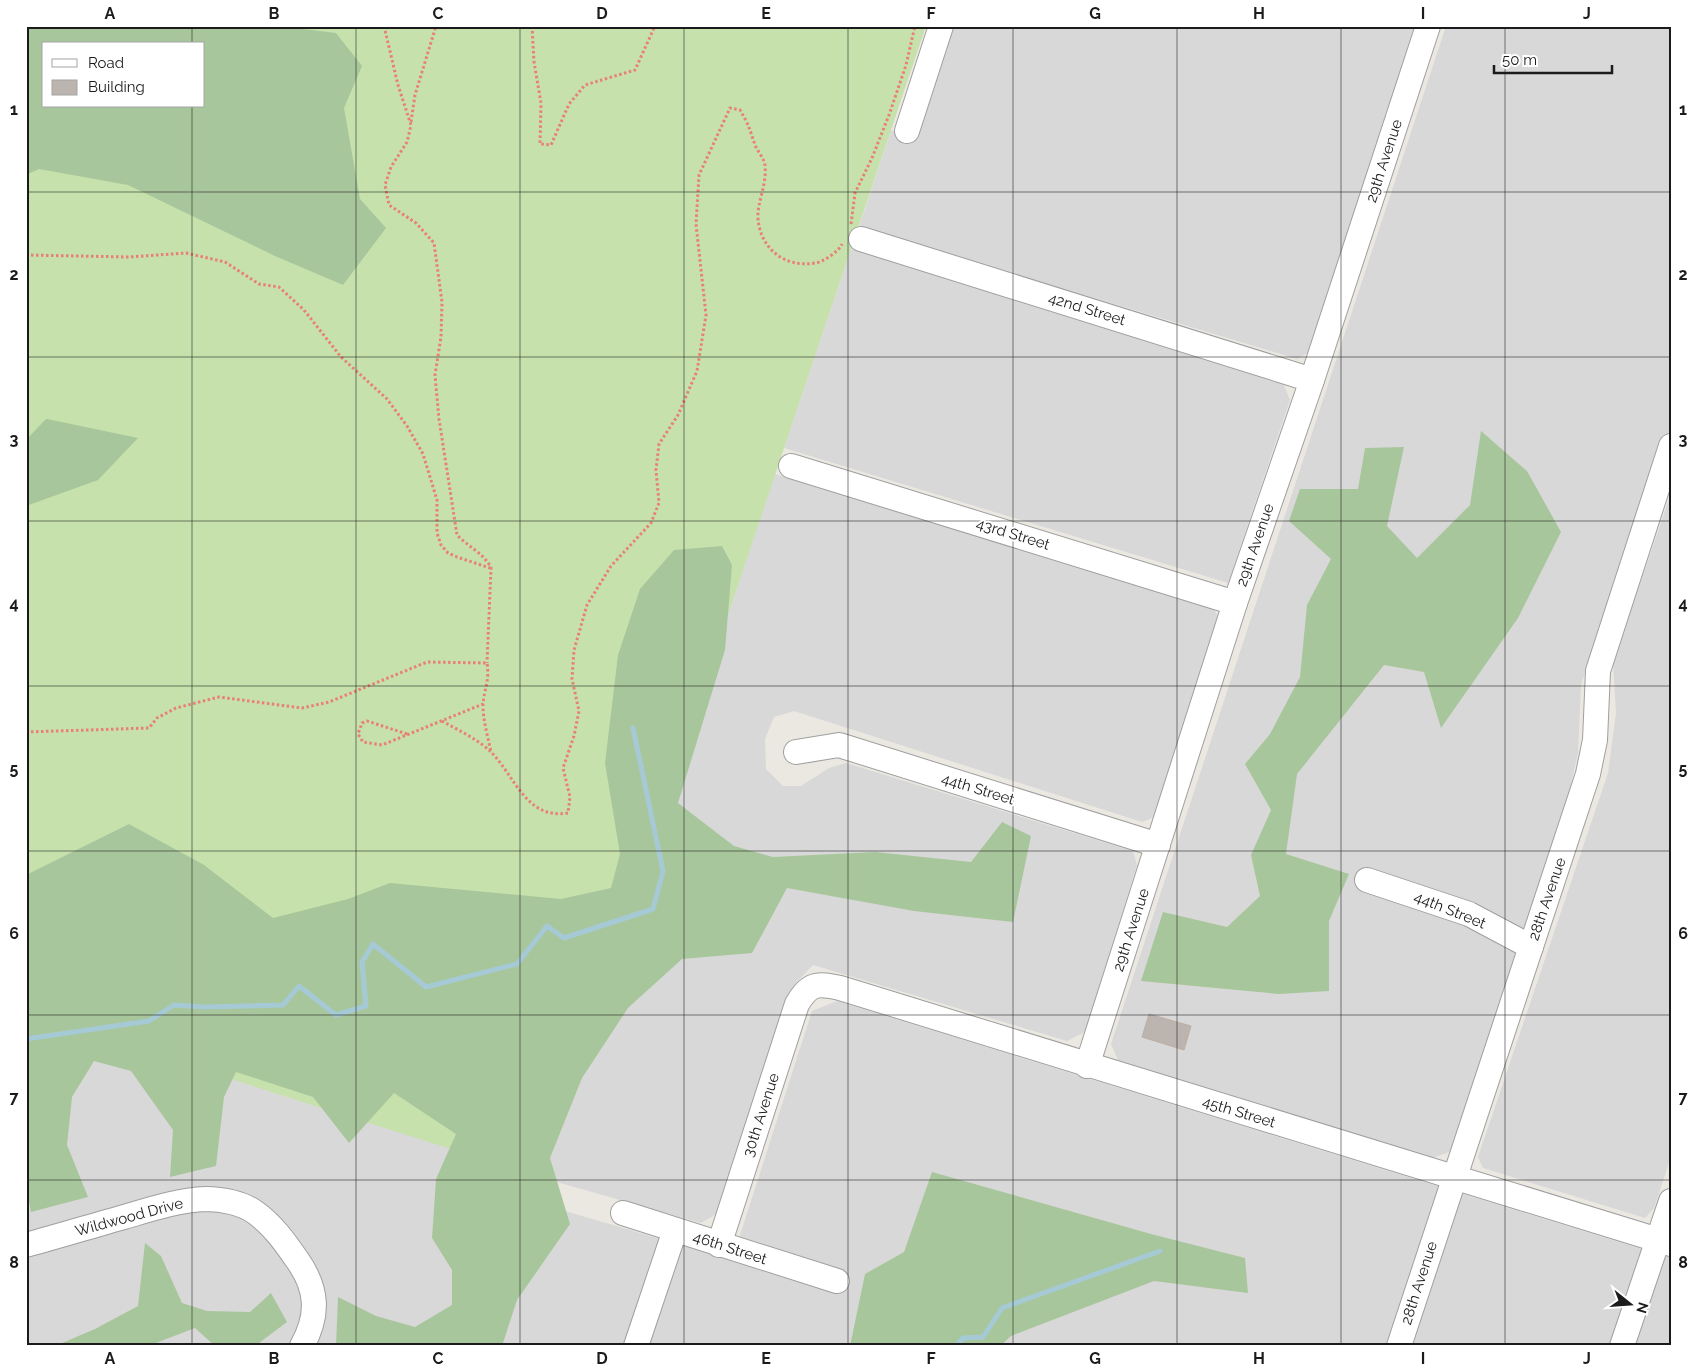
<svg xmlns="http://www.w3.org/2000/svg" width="1697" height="1372" font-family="Raleway,sans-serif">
  <rect width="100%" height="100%" fill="#ebe8e2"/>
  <!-- residential -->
  <g fill="#d9d8d8">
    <path d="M952 26H1417L1311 351 1297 359 859 227 891 130 914 140Z"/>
    <path d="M1446 26H1671V490L1647 483 1581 685 1578 753 1569 793 1452 1151 1432 1158 1118 1060 1111 1044Z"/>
    <path d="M851 249 1283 383 1290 400 1228 583 784 448Z"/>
    <path d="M775 474 1214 609 1218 617 1157 816 1142 822 794 711 774 717 765 739 766 769 783 786H801L829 768 846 763 1133 851 1137 865 1085 1032 1067 1041 813 965 795 984 718 1213 701 1223 539 1177 531 1201 732 1260 812 1011 837 1001 1671 1258V1346H26V1014L539 1176Z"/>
    <path d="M1671 493V1157L1654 1208 1645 1218 1483 1168 1478 1157 1608 773 1616 713 1613 663Z"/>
  </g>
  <!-- grass -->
  <path fill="#c6e1ac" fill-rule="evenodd" d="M26 26H926L539 1177 26 1014ZM44 44H204V106H44Z"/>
  <!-- forest -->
  <g fill="#a8c69b" fill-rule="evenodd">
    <path d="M26 26H278L336 33 362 66 344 108 360 199 386 228 343 285 275 256 128 185 39 169 26 175ZM44 44H204V106H44Z"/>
    <path d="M46 419H47L138 438 98 480 26 506V440Z"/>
    <path d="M1481 431 1527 471 1561 532 1518 618 1441 728 1424 672 1384 665 1297 774 1286 854 1349 874 1329 921V991L1279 994 1141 981 1163 912 1227 927 1260 896 1251 855 1271 810 1245 764 1270 734 1300 677 1307 605 1331 559 1289 521 1300 489H1358L1365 448 1404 447 1387 526 1417 558 1470 505Z"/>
    <path d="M722 546 732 565 725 650 678 803 734 846 773 857 875 852 971 862 1002 822 1031 836 1013 922 914 911 787 888 752 953 682 959 628 1008 582 1078 550 1158 570 1224 517 1300 502 1346H336L338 1297 376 1316 415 1327 452 1305V1270L432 1238 436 1179 456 1134 394 1093 349 1143 313 1097 236 1072 224 1097 216 1166 170 1177 173 1130 131 1071 94 1061 72 1097 67 1145 88 1197 31 1212 26 1184V875L129 824 204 865 273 918 348 899 390 883 561 899 611 888 620 854 605 763 618 655 640 589 674 550Z"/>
    <path d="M932 1172 1151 1234 1245 1258 1248 1293 1154 1281 1011 1336 1000 1346H850L865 1274 904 1252Z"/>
    <path d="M145 1243 161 1256 182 1303 207 1311 250 1312 271 1293 287 1322 255 1346H215L195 1328 148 1346H55L95 1329 138 1306Z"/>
  </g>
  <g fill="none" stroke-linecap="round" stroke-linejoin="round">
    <!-- stream -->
    <g stroke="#a6cad5" stroke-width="5">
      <path d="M26 1039 149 1021 174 1005 205 1007 283 1005 299 986 336 1015 366 1006 362 962 373 944 426 987 517 964 547 926 564 938 653 909 663 871 633 728"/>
      <path d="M956 1346 963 1338 983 1337 1002 1308 1160 1251"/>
    </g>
  </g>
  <!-- building -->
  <path fill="#bbb4af" stroke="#bbafa6" d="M1149 1014 1191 1026 1184 1050 1142 1037Z"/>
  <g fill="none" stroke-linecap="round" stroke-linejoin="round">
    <!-- minor casing -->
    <g stroke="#9f9f9f" stroke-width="26">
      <g id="minor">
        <path d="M907 131 941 26"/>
        <path d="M861 239 1312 380"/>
        <path d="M791 466 1235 603"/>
        <path d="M796 752 839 745 1158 845"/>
        <path d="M1367 880 1469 914 1531 947"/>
        <path d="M1087 1066 1235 603 1312 380 1428 26"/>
        <path d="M623 1213 837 1281"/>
        <path d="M26 1245C59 1236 92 1226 124 1217 151 1209 178 1200 206 1199 222 1199 243 1203 256 1213 274 1226 286 1244 298 1261 318 1290 319 1315 302 1346"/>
        <path d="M719 1245 797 1004C810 983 816 983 840 988L1671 1244"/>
        <path d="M636 1346 675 1230"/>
        <path d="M1399 1346 1588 774 1595 740 1598 671 1671 446"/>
        <path d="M1622 1346 1671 1201"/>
      </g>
    </g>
    <!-- path -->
    <g stroke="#e98075" stroke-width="3" stroke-dasharray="2.5 2.5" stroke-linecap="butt">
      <path d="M384 26 398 85 411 125 407 142 391 167 385 185 389 205 416 223 434 243 442 302 441 337 435 375 439 419 457 535C467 546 485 554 491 568L487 663"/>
      <path d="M532 26 534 62 541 103 540 144 551 145 569 104 585 85 635 70 655 26"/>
      <path d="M411 122 415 95 436 26"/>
      <path d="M851 224 855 193 872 158 889 115 906 65 915 26"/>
      <path d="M26 255 129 257 186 253 225 262 259 284 279 287 304 310 341 357 387 399 407 426 423 454 437 500V533L441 545 448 553 457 557 490 568"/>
      <path d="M442 721C458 730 479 740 491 752 515 776 526 820 568 813L570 797 563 768 574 736 579 711 572 679 574 650 587 605 611 566 651 523 659 503 656 470 659 444 678 415 697 371 706 315 696 224 699 175 730 108 740 110C749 125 750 130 755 145 758 152 764 158 765 165 767 186 757 202 758 218 760 249 785 268 815 263 824 262 839 251 842 244"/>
      <path d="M26 732 149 728 157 718 176 708 219 697 302 708 329 702 427 662 487 663C490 681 484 688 483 705 483 721 488 737 491 752"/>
      <path d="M407 734 367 721 362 723 358 734 363 742 382 745 483 704"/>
    </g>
    <!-- minor -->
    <use href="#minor" stroke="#fff" stroke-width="24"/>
  </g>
  <!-- grid -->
  <path fill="none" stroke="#1b1b1b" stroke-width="1" stroke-opacity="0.55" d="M192 26V44M356 26V1346M520 26V1346M684 26V1346M848 26V1346M1013 26V1346M1177 26V1346M1341 26V1346M1505 26V1346M192 106V1346M26 192H1671M26 357H1671M26 521H1671M26 686H1671M26 851H1671M26 1015H1671M26 1180H1671"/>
  <g text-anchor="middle" stroke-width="4" stroke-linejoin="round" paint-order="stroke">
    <!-- street labels -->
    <g font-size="15" fill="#1b1b1b" stroke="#fff">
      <text transform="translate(1384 161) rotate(-72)" y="5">29th Avenue</text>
      <text transform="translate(1087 309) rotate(17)" y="5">42nd Street</text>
      <text transform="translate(1013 534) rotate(17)" y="5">43rd Street</text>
      <text transform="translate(1255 545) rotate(-71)" y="5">29th Avenue</text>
      <text transform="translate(978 789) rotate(17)" y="5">44th Street</text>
      <text transform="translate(1547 899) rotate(-71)" y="5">28th Avenue</text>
      <text transform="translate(1450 910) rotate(22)" y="5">44th Street</text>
      <text transform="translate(1131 930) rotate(-72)" y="5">29th Avenue</text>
      <text transform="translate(1239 1112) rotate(17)" y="5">45th Street</text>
      <text transform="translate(761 1115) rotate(-72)" y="5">30th Avenue</text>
      <text transform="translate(129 1217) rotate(-15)" y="5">Wildwood Drive</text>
      <text transform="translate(730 1248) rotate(18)" y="5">46th Street</text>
      <text transform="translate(1419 1283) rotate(-72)" y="5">28th Avenue</text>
    </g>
  </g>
  <!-- border -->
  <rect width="1697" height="1372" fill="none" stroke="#ffffff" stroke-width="55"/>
  <!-- legend -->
  <rect x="42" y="42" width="162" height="65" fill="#ffffff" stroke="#a4a4a4"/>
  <rect x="52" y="59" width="25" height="8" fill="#ffffff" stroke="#a4a4a4"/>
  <text x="88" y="68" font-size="15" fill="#1b1b1b">Road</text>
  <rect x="52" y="80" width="25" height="15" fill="#bbb4af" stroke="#a4a4a4"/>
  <text x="88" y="92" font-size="15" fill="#1b1b1b">Building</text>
  <!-- north arrow -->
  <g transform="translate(1630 1304) rotate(107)" stroke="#ffffff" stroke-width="4" paint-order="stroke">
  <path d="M0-4L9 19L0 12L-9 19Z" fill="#1b1b1b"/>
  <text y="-8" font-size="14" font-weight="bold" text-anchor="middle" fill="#1b1b1b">N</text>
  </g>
  <!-- scale -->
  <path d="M1494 65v8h118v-8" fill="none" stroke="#1b1b1b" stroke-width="2.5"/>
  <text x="1502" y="65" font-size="15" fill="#1b1b1b" stroke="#ffffff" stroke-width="4" paint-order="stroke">50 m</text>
  <rect x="28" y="28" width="1642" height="1316" fill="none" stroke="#1b1b1b" stroke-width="2"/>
  <g font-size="16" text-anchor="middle" font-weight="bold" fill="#1b1b1b">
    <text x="110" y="19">A</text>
    <text x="274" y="19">B</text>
    <text x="438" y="19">C</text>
    <text x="602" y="19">D</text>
    <text x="766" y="19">E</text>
    <text x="931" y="19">F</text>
    <text x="1095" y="19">G</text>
    <text x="1259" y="19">H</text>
    <text x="1423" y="19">I</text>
    <text x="1587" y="19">J</text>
    <text x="14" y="115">1</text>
    <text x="1683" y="115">1</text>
    <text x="14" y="280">2</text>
    <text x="1683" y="280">2</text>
    <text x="14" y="445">3</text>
    <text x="1683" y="445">3</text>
    <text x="14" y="609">4</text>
    <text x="1683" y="609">4</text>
    <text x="14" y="774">5</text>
    <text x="1683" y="774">5</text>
    <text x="14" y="939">6</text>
    <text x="1683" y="939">6</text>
    <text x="14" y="1103">7</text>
    <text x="1683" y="1103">7</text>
    <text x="14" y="1268">8</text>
    <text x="1683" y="1268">8</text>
    <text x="110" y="1364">A</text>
    <text x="274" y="1364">B</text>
    <text x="438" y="1364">C</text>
    <text x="602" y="1364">D</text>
    <text x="766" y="1364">E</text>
    <text x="931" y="1364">F</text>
    <text x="1095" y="1364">G</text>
    <text x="1259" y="1364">H</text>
    <text x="1423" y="1364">I</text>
    <text x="1587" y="1364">J</text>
  </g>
</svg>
